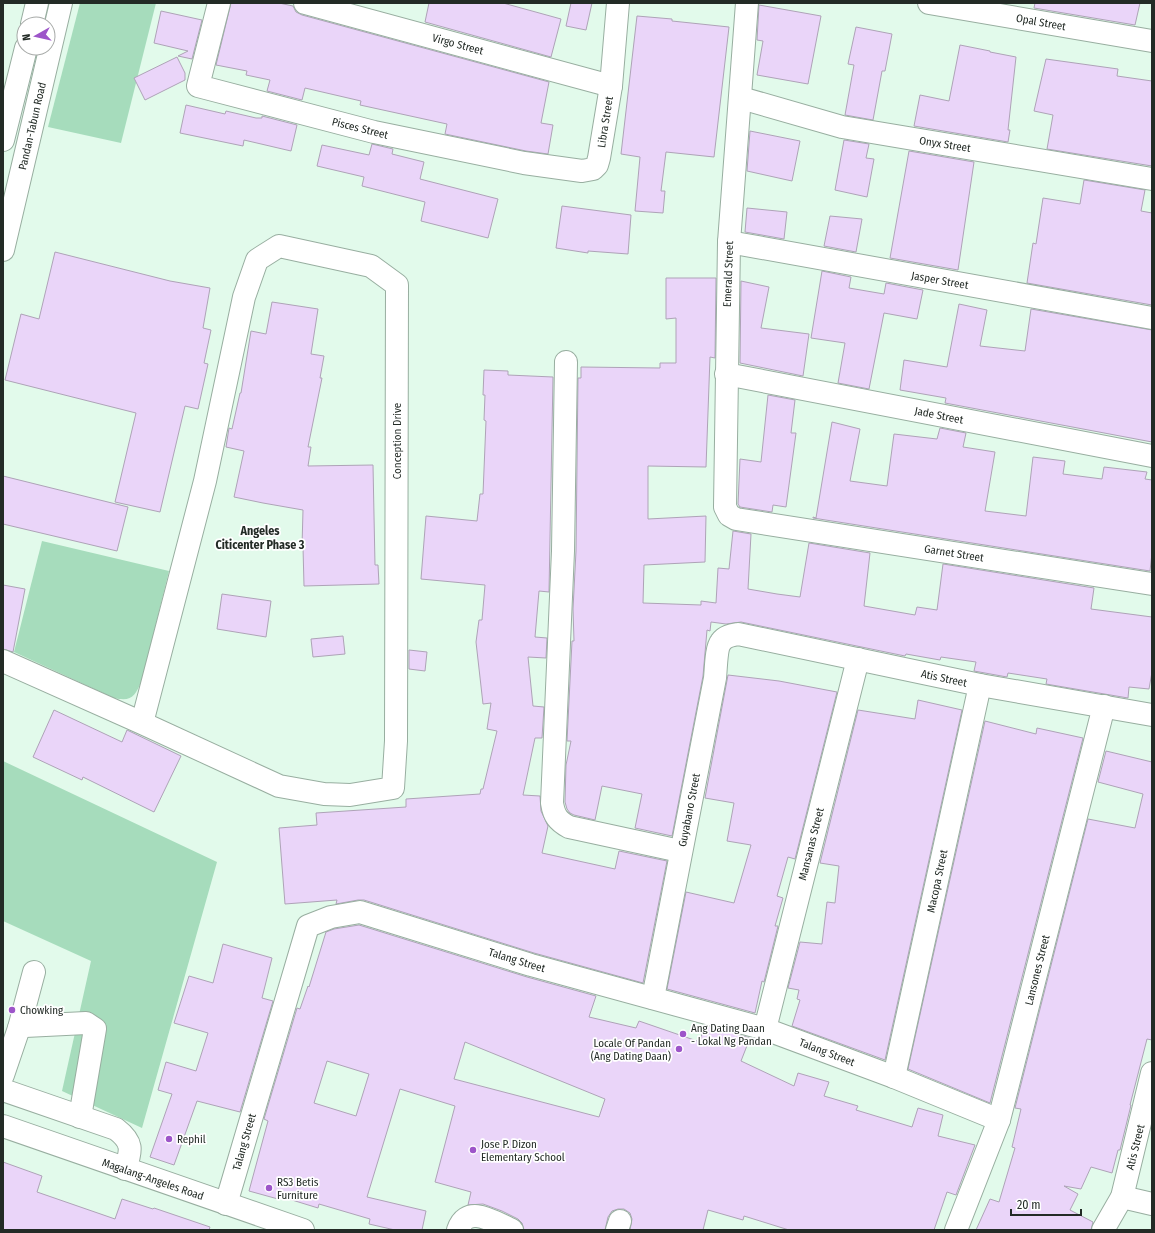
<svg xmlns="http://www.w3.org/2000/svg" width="1155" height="1233" font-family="'Fira Sans Condensed',sans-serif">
  <rect width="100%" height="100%" fill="#e2faeb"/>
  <!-- green -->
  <g fill="#a6dcbc">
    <path d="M80 3H156L121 143 48 127Z"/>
    <path d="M42 541 169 571 142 680C135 696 132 702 114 698L14 652Z"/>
    <path d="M3 761 217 862 142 1128 62 1091 91 961 3 921Z"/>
  </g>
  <!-- building -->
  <g fill="#ead5f9" stroke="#aea3b7" fill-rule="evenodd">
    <path d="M231 3H279L293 6 296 12 302 15 549 82 541 123 553 125 548 154 526 151 445 134 447 124 360 105 361 101 305 88 302 100 267 91 270 80 246 75 247 71 216 65Z"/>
    <path d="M429 3H503L561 19 551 57 425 22Z"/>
    <path d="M571 3H592L586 30 566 26Z"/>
    <path d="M1035 3H1140L1135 25 1034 8Z"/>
    <path d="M759 5 821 16 808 84 757 75 763 41 757 40Z"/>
    <path d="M161 11 202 20 192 59 178 56 188 51 154 43Z"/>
    <path d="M637 16 672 19V21L729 27 714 157 666 152 661 191H665L663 213 635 211 640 157 621 154Z"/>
    <path d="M856 27 892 34 885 71H882L873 120 845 115 854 65 848 64Z"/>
    <path d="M960 45 990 51V52L1016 57 1008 130H1010L1008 142 914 126 920 95 949 101Z"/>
    <path d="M177 57 185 73V80L145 100 134 78Z"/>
    <path d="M1046 59 1118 69 1117 76 1152 81V166L1047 149 1053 115 1034 111Z"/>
    <path d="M186 105 225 114 226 111 256 118H262V116L297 125 291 151 244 140 243 146 180 133Z"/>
    <path d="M750 131 800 141 792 181 747 171Z"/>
    <path d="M844 140 869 144 866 158 874 159 867 197 835 190Z"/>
    <path d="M372 144 393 149 392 154 424 162 420 179 498 199 488 238 421 221 425 202 362 186 364 177 317 166 322 145 369 155Z"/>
    <path d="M909 151 974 162 958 270 890 258Z"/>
    <path d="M1084 180 1145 190 1141 211 1152 213V305L1027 283 1033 243 1036 244 1043 198 1080 204Z"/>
    <path d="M562 206 631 215 628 254 588 251V253L556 248Z"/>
    <path d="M747 208 787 212 784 239 745 232Z"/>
    <path d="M830 216 862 219 856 252 824 246Z"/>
    <path d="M55 252 170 281 210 288 203 328 211 330 204 363 208 364 198 409 185 406 160 512 115 502 136 413 5 380 21 314 39 319Z"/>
    <path d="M822 271 851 277 849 288 884 294 886 283 923 290 917 319 884 313 869 389 838 383 845 343 811 338Z"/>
    <path d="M666 278H716L715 358 710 357 706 467 648 466V519L706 516 705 562 644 565 643 603 701 605V601L716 603 718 568 729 569 733 531 751 534 748 589 777 594 800 597 809 543 870 553 864 606 915 615 917 607 937 610 943 564 1094 588 1091 609 1152 617V672L1149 689 1129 687 1128 698 1046 684 1047 679 1008 673 1007 677 974 671 976 662 941 657 940 660 906 654 905 656 741 622 726 624 711 622 710 631 707 630 703 676 672 836 635 828 642 794 602 786 595 820 574 815 570 813 567 809 565 802 566 765 571 741H567L572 641H574L573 609 576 551 578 378H581V367L660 368V363H676V318L666 319Z"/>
    <path d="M741 281 769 287 761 328 809 334 803 376 740 363Z"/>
    <path d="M272 302 318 309 311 354 324 356 320 378H322L308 447H311L308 466 373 465 375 565H378L379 584 304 586 303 547H302L303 510 263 503 234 497 244 451 226 447 229 428 232 429 240 393H241L251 331 266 334Z"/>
    <path d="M959 304 987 310 980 346 1025 351 1031 309 1152 330V442L945 403 946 398 900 390 904 360 947 367Z"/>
    <path d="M484 370 508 371V375L553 377 549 592 539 591 535 637 547 638 546 658 528 657 533 706 544 707 542 738H535L523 795 540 796 541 811 548 826 542 853 615 869 619 851 667 861 643 983 534 953 364 900H358L336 904 337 900 285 904 279 828 317 825 316 813 406 807V799L480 794 481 789H483L497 731 487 729 491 703 483 704 476 642 479 620H482L485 585 421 579 426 516 477 521 480 494H483L486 421 484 420 485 395H483Z"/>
    <path d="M768 395 795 400 791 433H796L786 507 773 505 772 512 740 507 738 504 740 459 761 462Z"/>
    <path d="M832 422 860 429 850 481 887 486 894 434 937 439 940 428 966 433 963 447 995 452 985 511 1026 516 1033 457 1065 461 1063 474 1102 479 1104 467 1147 472 1145 479 1152 480V553L1150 571 813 518V517L816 518Z"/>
    <path d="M3 476 128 507 117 551 3 524Z"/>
    <path d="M3 585 25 589 13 652 3 649Z"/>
    <path d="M222 594 271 601 266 637 217 629Z"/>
    <path d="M343 636 345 654 313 657 311 639Z"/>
    <path d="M409 650 427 652 425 671 409 669Z"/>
    <path d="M728 675 779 681 837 692 795 859 788 857 777 896 783 898 775 926H778L764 982 762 981 755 1013 667 989 686 892 734 903 751 845 727 841 734 803 705 798Z"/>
    <path d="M918 700 962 710 885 1060 792 1026 800 1000 797 999 799 990 788 988 800 942 822 944 827 902 835 903 839 866 820 863 858 710 915 719Z"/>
    <path d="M54 710 122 742 127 730 181 756 154 812 83 777 82 780 33 757Z"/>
    <path d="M985 721 1036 734 1037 728 1083 738 990 1103 908 1069Z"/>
    <path d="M1106 751 1152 762V1040L1147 1039 1130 1105H1131L1120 1150H1118L1112 1173 1091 1167 1081 1189 1064 1186 1078 1194 1070 1210 1093 1222 1091 1230H976L990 1199 999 1202 1015 1148 1012 1147 1021 1109 1015 1108 1088 819 1135 828 1143 794 1098 782Z"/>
    <path d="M359 925 527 977 596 996 589 1017 636 1028 639 1021 700 1042 704 1025 750 1038 741 1061 794 1086 798 1073 829 1082 824 1096 858 1106 856 1110 912 1127 918 1108 943 1115 938 1136 975 1145 956 1195 947 1192 934 1230H789L744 1216 743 1220 708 1210 703 1230H630L632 1219 630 1213 624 1209H618L612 1211 608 1217 605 1230H524L522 1223 518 1219 502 1211 483 1204 468 1205 471 1192 435 1182 455 1106 400 1089 367 1197 426 1211 422 1230H395L369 1224 370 1219 319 1204 318 1208 279 1196 278 1199 249 1191 268 1121 264 1119 297 1008 300 1009 308 986 309 987 326 932 334 929ZM465 1042 605 1099 599 1117 454 1079ZM327 1061 369 1074 356 1116 314 1103Z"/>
    <path d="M223 944 272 958 262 998 273 1001 240 1112 197 1101 174 1165 150 1157 172 1094 158 1090 166 1062 196 1071 208 1033 174 1023 189 976 213 983Z"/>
    <path d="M3 1162 42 1176 37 1192 115 1219 122 1199 153 1209 154 1208 210 1227 209 1230H3Z"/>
  </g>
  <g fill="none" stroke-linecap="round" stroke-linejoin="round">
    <!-- minor casing -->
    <g stroke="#98aea0" stroke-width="24">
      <g id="minor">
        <path d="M219 3 198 86 374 132 524 163 582 171 593 169 597 165 599 158 611 86 618 3"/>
        <path d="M305 3 611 86"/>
        <path d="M747 3 729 242 725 507 729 515 736 519 1152 584"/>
        <path d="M929 3 1152 41"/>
        <path d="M32 24 37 3"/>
        <path d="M741 98 842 127 1152 179"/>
        <path d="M3 140 26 48"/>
        <path d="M729 242 1152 318"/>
        <path d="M3 250 61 3"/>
        <path d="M566 362 563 551 552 803C554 816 558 821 569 827L680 851"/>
        <path d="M726 374 1152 456"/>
        <path d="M3 661 142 723 279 786 324 794 350 795 393 788 396 741 397 285 371 266 279 246 257 260 244 297 205 481 142 723"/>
        <path d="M653 998 715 678C716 669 716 648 721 642 725 636 732 635 738 634L980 685 1152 715"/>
        <path d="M19 1028 25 1026 86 1023 95 1029 80 1117"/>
        <path d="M765 1029 858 659"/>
        <path d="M3 1075 19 1028 34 972"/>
        <path d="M894 1077 980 685"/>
        <path d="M3 1090 116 1129C133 1142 132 1150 125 1169"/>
        <path d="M1122 1197 1152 1204"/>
        <path d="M226 1204 308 926 331 917 360 912 531 965 765 1029 894 1077 999 1120"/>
        <path d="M458 1230C467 1203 494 1222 512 1230"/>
        <path d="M617 1230 620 1221"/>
        <path d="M956 1230 999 1120 1104 706"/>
        <path d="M1103 1230 1122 1197 1152 1073"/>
      </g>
    </g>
    <!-- major casing -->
    <g stroke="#98aea0" stroke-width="24">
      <path id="major" d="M3 1126 303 1230"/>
    </g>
    <!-- minor -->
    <use href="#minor" stroke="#fff" stroke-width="22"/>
    <!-- major -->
    <use href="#major" stroke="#fff" stroke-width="22"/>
  </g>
  <!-- markers -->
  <g fill="#9d55c9" stroke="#fff" stroke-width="1.5">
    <circle cx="12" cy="1010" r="4"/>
    <circle cx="683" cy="1034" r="4"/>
    <circle cx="679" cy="1049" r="4"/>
    <circle cx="169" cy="1139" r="4"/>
    <circle cx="473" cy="1150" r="4"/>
    <circle cx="269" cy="1188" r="4"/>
  </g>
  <g text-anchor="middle" stroke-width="3.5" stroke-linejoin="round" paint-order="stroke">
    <!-- street labels -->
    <g font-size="11" fill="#232b26" stroke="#fff">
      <text transform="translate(1041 22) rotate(10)" y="4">Opal Street</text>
      <text transform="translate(458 44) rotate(15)" y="4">Virgo Street</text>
      <text transform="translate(605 122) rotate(-81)" y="4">Libra Street</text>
      <text transform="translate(32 126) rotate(-77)" y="4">Pandan-Tabun Road</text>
      <text transform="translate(360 128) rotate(14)" y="4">Pisces Street</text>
      <text transform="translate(945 144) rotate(9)" y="4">Onyx Street</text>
      <text transform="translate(728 274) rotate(-88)" y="4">Emerald Street</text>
      <text transform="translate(940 280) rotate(10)" y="4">Jasper Street</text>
      <text transform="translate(939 415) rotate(11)" y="4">Jade Street</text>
      <text transform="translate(397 441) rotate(-90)" y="4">Conception Drive</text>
      <text transform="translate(954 553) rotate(9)" y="4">Garnet Street</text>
      <text transform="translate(944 678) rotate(12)" y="4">Atis Street</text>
      <text transform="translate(689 810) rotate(-79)" y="4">Guyabano Street</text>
      <text transform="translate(811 844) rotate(-76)" y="4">Mansanas Street</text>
      <text transform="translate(937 881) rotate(-78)" y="4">Macopa Street</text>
      <text transform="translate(517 960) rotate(17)" y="4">Talang Street</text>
      <text transform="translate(1037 970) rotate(-76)" y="4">Lansones Street</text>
      <text transform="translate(827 1052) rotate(21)" y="4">Talang Street</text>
      <text transform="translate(244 1142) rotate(-74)" y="4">Talang Street</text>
      <text transform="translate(1135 1147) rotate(-76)" y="4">Atis Street</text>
      <text transform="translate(153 1179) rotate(19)" y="4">Magalang-Angeles Road</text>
    </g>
    <!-- poi labels -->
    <g font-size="11" fill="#232b26" stroke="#fff" text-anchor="start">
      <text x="20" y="1014">Chowking</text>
      <text x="691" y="1032">Ang Dating Daan<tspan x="691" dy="13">- Lokal Ng Pandan</tspan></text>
      <text x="671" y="1047" text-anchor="end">Locale Of Pandan<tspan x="671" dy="13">(Ang Dating Daan)</tspan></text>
      <text x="177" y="1143">Rephil</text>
      <text x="481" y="1148">Jose P. Dizon<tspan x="481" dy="13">Elementary School</tspan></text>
      <text x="277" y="1186">RS3 Betis<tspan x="277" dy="13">Furniture</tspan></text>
    </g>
    <!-- neighbourhood labels -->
    <g font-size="12" font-weight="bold" fill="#232b26" stroke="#fff">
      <text x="260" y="535">Angeles<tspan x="260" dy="14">Citicenter Phase 3</tspan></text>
    </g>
  </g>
  <!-- border -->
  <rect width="1155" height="1233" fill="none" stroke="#232b26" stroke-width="8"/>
  <!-- north arrow -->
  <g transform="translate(36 36) rotate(262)"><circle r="19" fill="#ffffff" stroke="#a7aaa8"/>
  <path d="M0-3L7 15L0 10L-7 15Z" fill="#9d55c9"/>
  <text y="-6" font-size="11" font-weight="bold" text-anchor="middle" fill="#232b26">N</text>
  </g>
  <!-- scale -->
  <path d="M1011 1209v6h70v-6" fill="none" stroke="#232b26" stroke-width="2"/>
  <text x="1017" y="1209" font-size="12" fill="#232b26" stroke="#ffffff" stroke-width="3" paint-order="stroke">20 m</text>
</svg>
